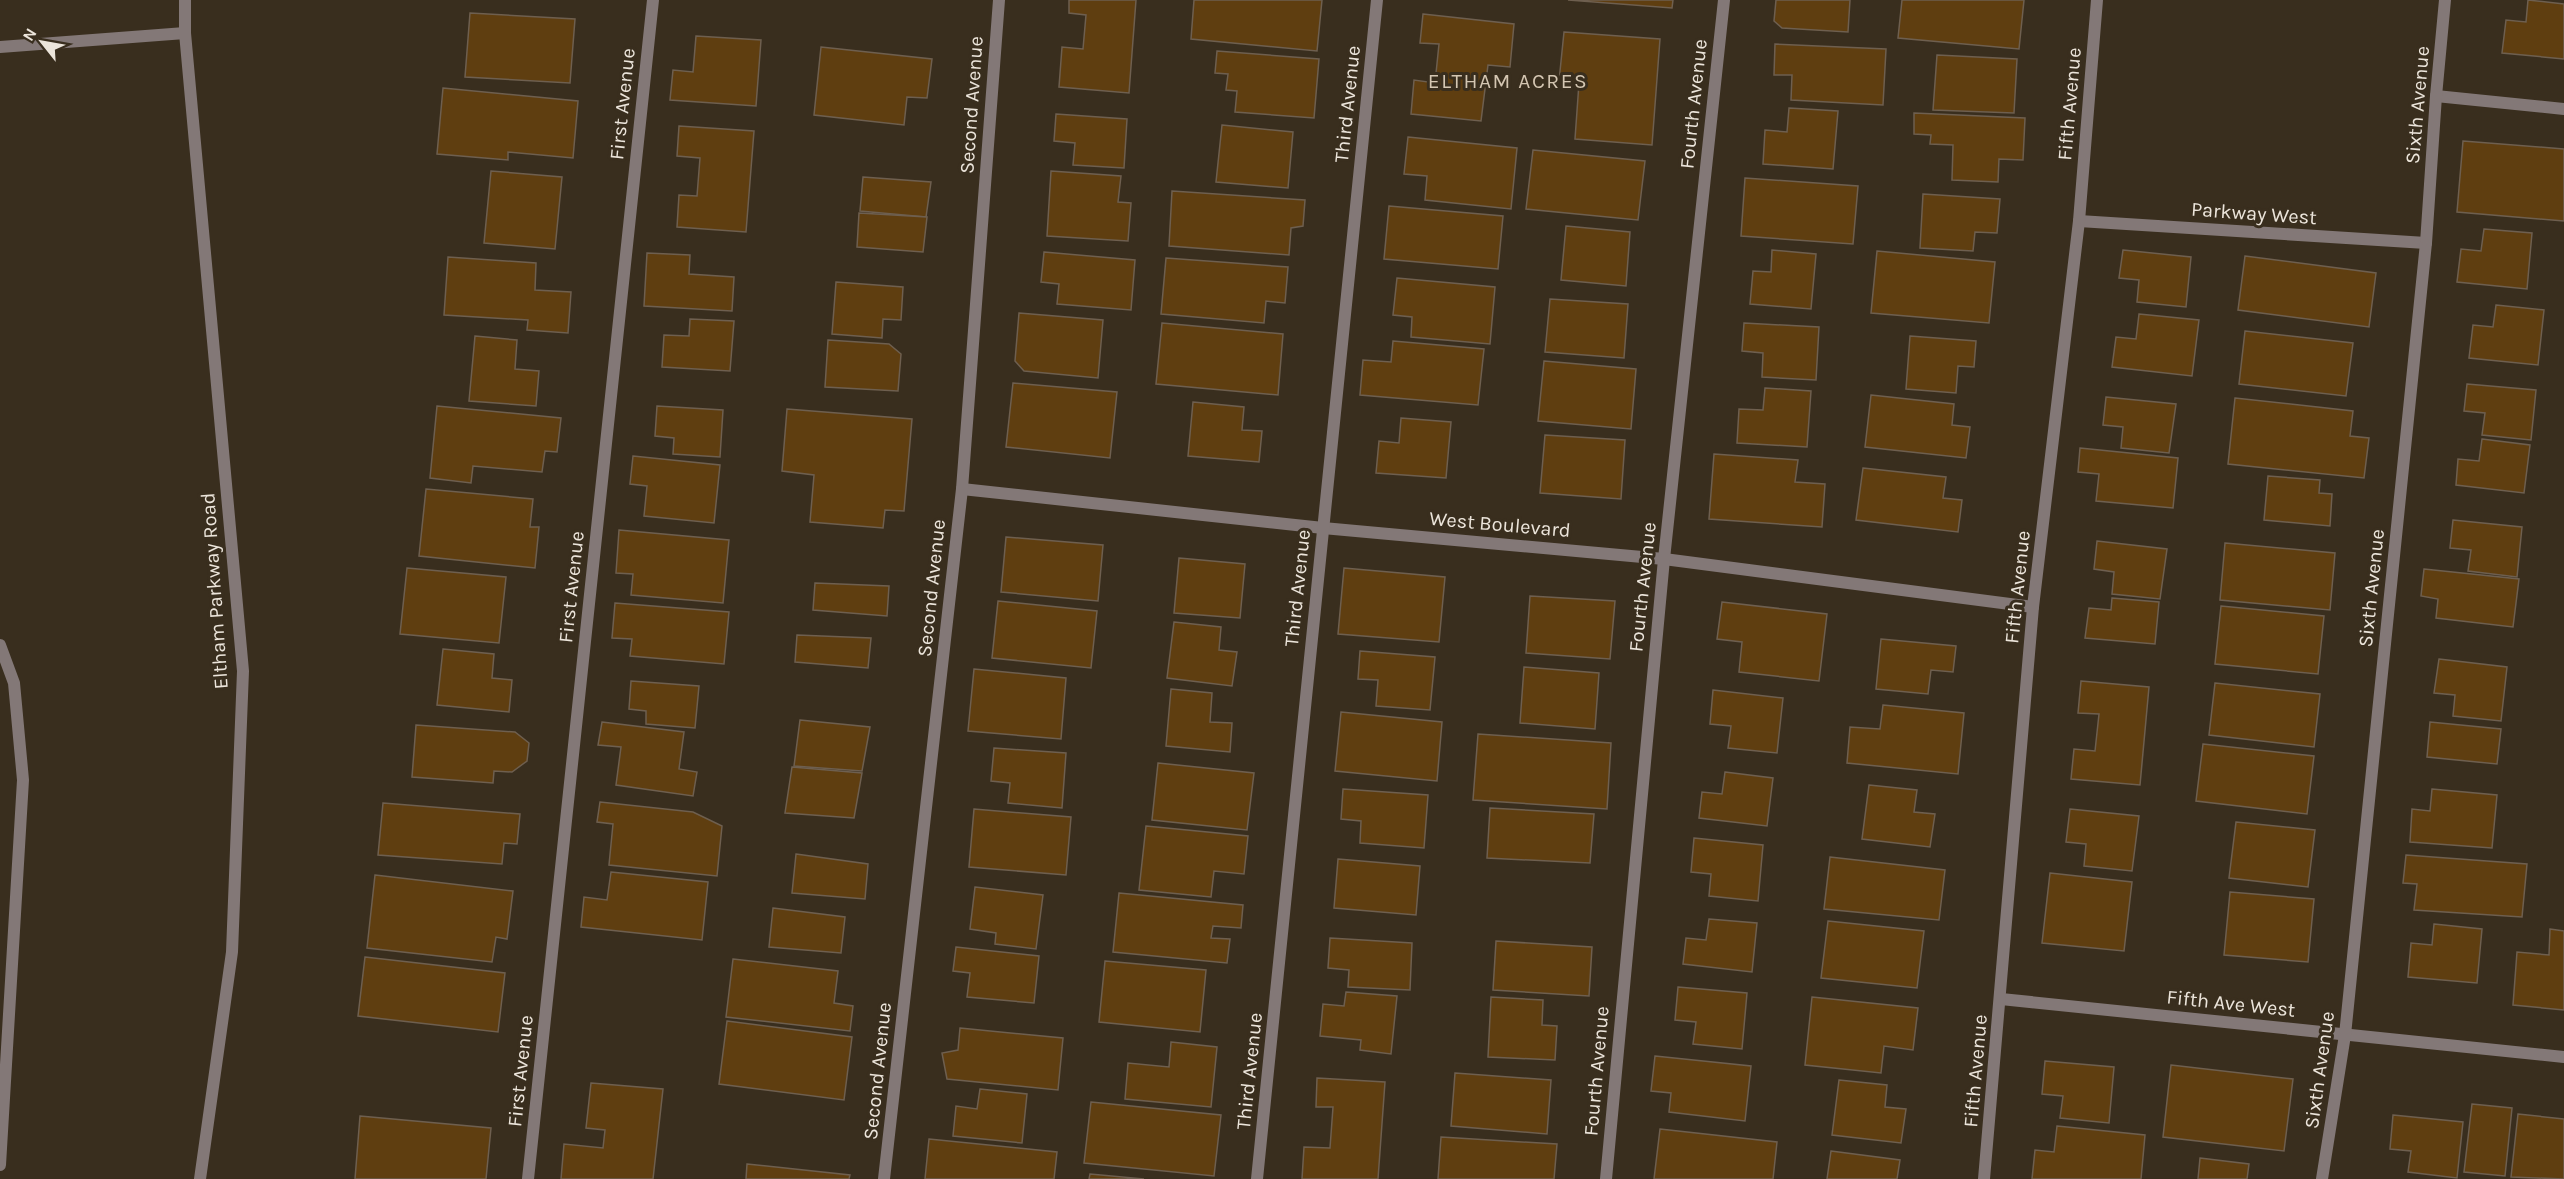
<svg xmlns="http://www.w3.org/2000/svg" width="2564" height="1179" font-family="Karla,sans-serif">
  <rect width="100%" height="100%" fill="#392e1e"/>
  <!-- building -->
  <g fill="#5f3e10" stroke="#6e5f4f" stroke-width="1.5">
    <path d="M1069 0H1136L1129 93 1059 87 1062 47 1083 49 1086 15 1069 13Z"/>
    <path d="M1194 0H1322L1317 51 1191 39Z"/>
    <path d="M1568 0H1673L1672 8Z"/>
    <path d="M1776 0H1850L1848 32 1782 28 1774 21Z"/>
    <path d="M1902 0H2024L2019 49 1898 38Z"/>
    <path d="M2528 0 2564 4V59L2502 53 2506 20 2526 22Z"/>
    <path d="M470 13 575 19 570 83 465 77Z"/>
    <path d="M1423 14 1514 24 1510 67 1488 65 1481 121 1411 114 1414 80 1435 83 1439 44 1420 43Z"/>
    <path d="M1564 32 1660 39 1652 145 1575 139 1579 83 1559 81Z"/>
    <path d="M696 36 761 40 756 106 670 100 673 70 693 72Z"/>
    <path d="M1775 44 1886 49 1883 105 1791 100 1792 75H1774Z"/>
    <path d="M821 47 932 59 927 98 907 97 904 125 814 115Z"/>
    <path d="M1217 51 1319 59 1314 118 1235 112 1237 91 1226 90 1228 74 1215 73Z"/>
    <path d="M1937 55 2017 59 2014 113 1933 110Z"/>
    <path d="M443 88 578 101 573 158 508 152V160L437 154Z"/>
    <path d="M1789 108 1838 111 1833 169 1763 164 1765 130 1787 132Z"/>
    <path d="M1914 113 2025 118 2023 160 1999 159 1998 182 1952 180 1953 145 1930 144 1931 135 1914 134Z"/>
    <path d="M1056 114 1127 119 1124 168 1073 165 1075 143 1054 141Z"/>
    <path d="M1222 125 1293 132 1288 188 1216 182Z"/>
    <path d="M679 126 754 131 746 232 677 227 679 195 697 196 700 158 677 156Z"/>
    <path d="M1408 137 1517 148 1511 209 1425 200 1427 176 1404 174Z"/>
    <path d="M2463 141 2564 149V221L2457 212Z"/>
    <path d="M1533 150 1645 161 1638 220 1526 209Z"/>
    <path d="M491 171 562 177 555 249 484 243Z"/>
    <path d="M1051 171 1121 176 1118 202 1131 203 1128 241 1047 236Z"/>
    <path d="M863 177 931 182 926 217 860 211Z"/>
    <path d="M1745 178 1858 186 1853 244 1741 236Z"/>
    <path d="M1172 191 1305 200 1303 226 1291 228 1289 255 1169 246Z"/>
    <path d="M1923 194 2000 199 1997 233 1975 232 1973 251 1920 248Z"/>
    <path d="M1389 206 1503 216 1498 269 1384 259Z"/>
    <path d="M859 213 927 217 923 252 857 247Z"/>
    <path d="M1566 226 1630 232 1626 286 1561 280Z"/>
    <path d="M2484 229 2532 233 2527 289 2457 282 2461 249 2481 251Z"/>
    <path d="M1772 250 1816 254 1811 309 1750 304 1753 271 1771 272Z"/>
    <path d="M2123 250 2191 257 2186 307 2137 302 2139 280 2119 278Z"/>
    <path d="M1877 251 1995 262 1989 323 1871 313Z"/>
    <path d="M1044 252 1135 260 1131 310 1057 304 1059 284 1041 282Z"/>
    <path d="M647 253 690 255 689 274 734 277 732 311 644 306Z"/>
    <path d="M2245 256 2376 273 2369 327 2238 310Z"/>
    <path d="M448 257 536 263 535 290 571 292 568 333 527 330 528 320 444 315Z"/>
    <path d="M1166 258 1288 267 1285 303 1266 301 1264 323 1161 314Z"/>
    <path d="M1397 278 1495 287 1490 344 1411 337 1412 317 1393 315Z"/>
    <path d="M836 282 903 287 901 320 883 319 882 338 832 334Z"/>
    <path d="M1550 299 1628 304 1624 358 1545 352Z"/>
    <path d="M2496 305 2544 310 2538 365 2469 358 2473 325 2493 327Z"/>
    <path d="M1019 313 1103 320 1098 378 1024 371 1015 361Z"/>
    <path d="M2139 314 2199 320 2192 376 2112 367 2116 337 2136 339Z"/>
    <path d="M690 319 734 321 730 371 662 367 664 335 689 336Z"/>
    <path d="M1162 323 1283 334 1278 395 1156 384Z"/>
    <path d="M1744 323 1819 327 1816 380 1762 377 1763 353 1742 351Z"/>
    <path d="M2245 331 2353 343 2346 396 2239 384Z"/>
    <path d="M475 336 517 340 515 369 539 371 536 406 469 401Z"/>
    <path d="M1910 336 1976 341 1974 367 1958 366 1956 393 1906 389Z"/>
    <path d="M828 340 889 344 901 354 898 391 825 387Z"/>
    <path d="M1393 341 1484 349 1478 405 1360 395 1363 360 1391 362Z"/>
    <path d="M1544 361 1636 369 1631 429 1538 421Z"/>
    <path d="M1013 383 1117 392 1110 458 1006 447Z"/>
    <path d="M2467 384 2536 390 2531 440 2482 435 2485 413 2464 411Z"/>
    <path d="M1765 388 1811 391 1807 447 1737 443 1739 409 1763 410Z"/>
    <path d="M1871 395 1954 404 1952 425 1970 427 1966 458 1865 447Z"/>
    <path d="M2106 397 2176 404 2169 453 2121 448 2123 427 2103 425Z"/>
    <path d="M2235 398 2353 411 2350 436 2369 438 2364 478 2228 464Z"/>
    <path d="M1193 402 1244 407 1242 430 1262 431 1259 462 1188 456Z"/>
    <path d="M437 406 561 418 557 452 545 451 542 472 473 466 471 483 430 478Z"/>
    <path d="M657 406 723 410 720 457 673 454 674 438 655 436Z"/>
    <path d="M787 409 912 419 904 511 885 510 883 528 810 522 814 475 782 471Z"/>
    <path d="M1401 418 1451 422 1446 478 1376 473 1379 441 1399 443Z"/>
    <path d="M1545 435 1625 440 1621 499 1540 493Z"/>
    <path d="M2482 439 2530 445 2524 493 2456 485 2458 459 2479 461Z"/>
    <path d="M2080 448 2178 458 2173 508 2096 501 2099 474 2078 472Z"/>
    <path d="M1714 454 1798 460 1795 482 1825 484 1822 527 1709 519Z"/>
    <path d="M633 456 720 465 714 523 644 516 647 486 630 484Z"/>
    <path d="M1863 468 1946 477 1943 498 1962 500 1958 532 1856 520Z"/>
    <path d="M2268 476 2320 480 2319 493 2332 494 2330 526 2264 520Z"/>
    <path d="M426 489 533 499 530 527H539L535 568 419 556Z"/>
    <path d="M2453 520 2522 527 2517 577 2468 571 2471 550 2450 548Z"/>
    <path d="M619 530 729 540 723 603 631 595 633 574 616 573Z"/>
    <path d="M1006 537 1103 545 1098 601 1001 592Z"/>
    <path d="M2097 541 2167 549 2160 599 2112 594 2114 572 2094 569Z"/>
    <path d="M2225 543 2335 553 2330 610 2220 600Z"/>
    <path d="M1179 558 1245 564 1240 618 1174 613Z"/>
    <path d="M407 568 506 577 499 643 400 634Z"/>
    <path d="M1344 568 1445 577 1439 642 1338 634Z"/>
    <path d="M2424 569 2519 579 2513 627 2436 618 2438 599 2421 596Z"/>
    <path d="M815 583 889 586 887 616 813 610Z"/>
    <path d="M1530 596 1615 601 1610 659 1526 653Z"/>
    <path d="M2112 598 2159 602 2155 644 2085 638 2089 608 2111 610Z"/>
    <path d="M998 601 1097 611 1091 668 992 658Z"/>
    <path d="M1722 602 1827 614 1819 681 1739 672 1742 642 1717 639Z"/>
    <path d="M615 603 729 612 724 664 630 656 632 639 612 638Z"/>
    <path d="M2221 606 2324 616 2318 674 2215 664Z"/>
    <path d="M1174 622 1221 627 1219 650 1237 652 1232 686 1167 678Z"/>
    <path d="M797 635 871 638 868 668 795 662Z"/>
    <path d="M1881 639 1956 646 1953 672 1931 670 1928 694 1876 689Z"/>
    <path d="M443 649 494 654 492 678 512 680 509 712 437 705Z"/>
    <path d="M1360 651 1435 657 1430 710 1376 706 1378 680 1358 679Z"/>
    <path d="M2439 659 2507 667 2501 721 2453 716 2455 695 2434 693Z"/>
    <path d="M1524 667 1599 673 1595 729 1520 723Z"/>
    <path d="M974 669 1066 678 1061 739 968 731Z"/>
    <path d="M631 681 699 686 695 728 646 724V711L629 709Z"/>
    <path d="M2081 681 2149 687 2140 785 2071 779 2074 749 2095 751 2099 714 2078 713Z"/>
    <path d="M2215 683 2320 694 2314 747 2209 735Z"/>
    <path d="M1171 689 1212 693 1210 722 1232 723 1230 752 1166 746Z"/>
    <path d="M1713 690 1783 698 1777 753 1728 748 1731 726 1710 724Z"/>
    <path d="M1883 705 1964 713 1958 774 1847 763 1850 727 1880 729Z"/>
    <path d="M1341 712 1442 722 1437 781 1335 771Z"/>
    <path d="M800 720 870 727 862 771 794 766Z"/>
    <path d="M602 722 684 732 679 769 697 772 693 796 616 785 621 747 598 745Z"/>
    <path d="M2430 722 2501 729 2497 764 2427 757Z"/>
    <path d="M416 725 515 732 529 743 527 761 512 772 494 771 493 783 412 777Z"/>
    <path d="M1478 734 1611 743 1607 809 1473 800Z"/>
    <path d="M2203 744 2314 756 2307 814 2196 801Z"/>
    <path d="M994 748 1066 753 1062 808 1008 803 1010 783 991 781Z"/>
    <path d="M1158 763 1254 773 1247 830 1152 820Z"/>
    <path d="M792 767 862 773 854 818 785 813Z"/>
    <path d="M1725 772 1773 778 1767 826 1699 818 1702 792 1722 794Z"/>
    <path d="M1869 785 1917 790 1914 812 1935 814 1930 847 1862 839Z"/>
    <path d="M1343 789 1428 795 1424 848 1360 843 1361 821 1341 819Z"/>
    <path d="M2432 789 2497 795 2492 848 2410 842 2412 809 2430 811Z"/>
    <path d="M600 802 693 812 722 826 717 876 609 865 613 824 597 822Z"/>
    <path d="M383 803 520 814 517 844 504 843 502 864 378 855Z"/>
    <path d="M1490 808 1594 814 1590 863 1487 858Z"/>
    <path d="M974 809 1071 817 1066 875 969 867Z"/>
    <path d="M2070 809 2139 816 2132 871 2084 866 2086 844 2066 842Z"/>
    <path d="M2236 822 2315 830 2308 887 2229 878Z"/>
    <path d="M1146 826 1248 836 1244 874 1214 871 1211 897 1139 890Z"/>
    <path d="M1694 838 1763 845 1758 901 1709 896 1711 874 1691 872Z"/>
    <path d="M796 854 868 864 865 899 792 893Z"/>
    <path d="M2406 855 2527 864 2522 917 2414 910 2417 884 2403 883Z"/>
    <path d="M1830 857 1945 870 1939 920 1824 909Z"/>
    <path d="M1338 859 1420 866 1416 915 1334 908Z"/>
    <path d="M611 872 708 882 702 940 581 927 584 897 607 900Z"/>
    <path d="M2050 873 2132 882 2124 951 2042 943Z"/>
    <path d="M375 875 513 891 507 939 496 937 492 962 367 948Z"/>
    <path d="M975 887 1043 895 1036 949 995 944 996 933 970 929Z"/>
    <path d="M2230 892 2314 899 2308 962 2224 955Z"/>
    <path d="M1119 893 1243 905 1241 928 1213 926 1211 938 1230 939 1227 963 1113 952Z"/>
    <path d="M773 908 845 917 841 953 769 947Z"/>
    <path d="M1709 919 1757 923 1752 972 1683 964 1686 938 1706 940Z"/>
    <path d="M1828 921 1924 931 1917 988 1821 978Z"/>
    <path d="M2434 924 2482 929 2477 983 2408 977 2411 943 2432 945Z"/>
    <path d="M2550 929 2564 931V1010L2513 1005 2517 952 2549 955Z"/>
    <path d="M1330 938 1412 943 1410 990 1348 987 1349 970 1328 968Z"/>
    <path d="M1496 941 1592 947 1589 996 1493 990Z"/>
    <path d="M956 947 1039 956 1034 1003 967 997 970 973 953 971Z"/>
    <path d="M365 957 505 973 498 1032 358 1016Z"/>
    <path d="M733 959 838 971 834 1003 853 1006 850 1031 726 1017Z"/>
    <path d="M1105 961 1206 970 1200 1032 1099 1022Z"/>
    <path d="M1678 987 1747 993 1742 1049 1693 1044 1696 1022 1675 1020Z"/>
    <path d="M1346 992 1397 996 1391 1054 1360 1050 1361 1040 1320 1036 1323 1004 1344 1006Z"/>
    <path d="M1491 997 1543 1000 1542 1025 1557 1026 1555 1060 1488 1057Z"/>
    <path d="M1812 997 1918 1008 1913 1050 1884 1046 1881 1073 1805 1065Z"/>
    <path d="M727 1021 852 1037 844 1100 719 1084Z"/>
    <path d="M960 1028 1063 1038 1058 1090 947 1079 942 1053 958 1050Z"/>
    <path d="M1171 1042 1217 1047 1211 1107 1125 1099 1128 1063 1169 1067Z"/>
    <path d="M1655 1056 1751 1066 1745 1121 1669 1112 1671 1093 1651 1091Z"/>
    <path d="M2045 1061 2114 1067 2109 1123 2060 1118 2063 1096 2042 1094Z"/>
    <path d="M2171 1065 2293 1079 2284 1151 2163 1137Z"/>
    <path d="M1455 1073 1551 1080 1547 1134 1451 1126Z"/>
    <path d="M1317 1078 1385 1082 1378 1179H1302L1304 1147 1330 1148 1333 1107H1316Z"/>
    <path d="M1839 1080 1887 1085 1885 1107 1906 1109 1901 1143 1832 1135Z"/>
    <path d="M591 1083 663 1089 653 1179H561L564 1144 603 1148 605 1130 586 1128Z"/>
    <path d="M980 1089 1027 1094 1022 1143 953 1136 956 1106 977 1109Z"/>
    <path d="M1091 1102 1221 1115 1214 1176 1084 1163Z"/>
    <path d="M2472 1104 2512 1108 2505 1176 2464 1172Z"/>
    <path d="M2518 1114 2564 1119V1179L2511 1177Z"/>
    <path d="M2393 1115 2463 1122 2457 1178 2408 1172 2411 1151 2390 1149Z"/>
    <path d="M360 1116 491 1128 486 1179H355Z"/>
    <path d="M2057 1126 2145 1135 2141 1179H2032L2035 1150 2054 1152Z"/>
    <path d="M1660 1129 1777 1142 1773 1179H1654Z"/>
    <path d="M1441 1137 1557 1144 1554 1179H1438Z"/>
    <path d="M929 1139 1057 1152 1054 1179H925Z"/>
    <path d="M1831 1151 1900 1160 1897 1179H1827Z"/>
    <path d="M2200 1158 2249 1164 2247 1179H2198Z"/>
    <path d="M747 1164 850 1175 849 1179H746Z"/>
    <path d="M1090 1174 1144 1179H1089Z"/>
  </g>
  <g fill="none" stroke-linecap="round" stroke-linejoin="round">
    <!-- minor -->
    <g stroke="#837877" stroke-width="12">
      <path d="M0 47 185 33"/>
      <path d="M2436 96 2564 109"/>
      <path d="M2079 221 2426 243"/>
      <path d="M962 489 1323 528 1664 559 2033 607"/>
      <path d="M0 645 14 683 23 780 0 1165"/>
      <path d="M2001 999 2564 1057"/>
      <path d="M528 1179 653 0"/>
      <path d="M884 1179 962 489 999 0"/>
      <path d="M1257 1179 1377 0"/>
      <path d="M1606 1179 1664 559 1724 0"/>
      <path d="M1984 1179 2033 607 2079 221 2097 0"/>
      <path d="M2322 1179 2345 1035 2426 243 2436 96 2445 0"/>
    </g>
    <!-- tertiary -->
    <path stroke="#837877" stroke-width="12" d="M185 0V33L243 671 232 952 200 1179"/>
  </g>
  <g text-anchor="middle" stroke-width="6" stroke-linejoin="round" paint-order="stroke">
    <!-- street labels -->
    <g font-size="20" fill="#ece5db" stroke="#392e1e">
      <text transform="translate(622 104) rotate(-84)" y="7">First Avenue</text>
      <text transform="translate(1347 104) rotate(-84)" y="7">Third Avenue</text>
      <text transform="translate(1693 104) rotate(-84)" y="7">Fourth Avenue</text>
      <text transform="translate(2069 104) rotate(-85)" y="7">Fifth Avenue</text>
      <text transform="translate(971 105) rotate(-86)" y="7">Second Avenue</text>
      <text transform="translate(2417 105) rotate(-85)" y="7">Sixth Avenue</text>
      <text transform="translate(2254 213) rotate(4)" y="7">Parkway West</text>
      <text transform="translate(1500 524) rotate(5)" y="7">West Boulevard</text>
      <text transform="translate(571 587) rotate(-84)" y="7">First Avenue</text>
      <text transform="translate(1642 587) rotate(-84)" y="7">Fourth Avenue</text>
      <text transform="translate(2017 587) rotate(-84)" y="7">Fifth Avenue</text>
      <text transform="translate(931 588) rotate(-84)" y="7">Second Avenue</text>
      <text transform="translate(1297 588) rotate(-84)" y="7">Third Avenue</text>
      <text transform="translate(2371 588) rotate(-84)" y="7">Sixth Avenue</text>
      <text transform="translate(214 591) rotate(-94)" y="7">Eltham Parkway Road</text>
      <text transform="translate(2231 1003) rotate(6)" y="7">Fifth Ave West</text>
      <text transform="translate(2319 1070) rotate(-82)" y="7">Sixth Avenue</text>
      <text transform="translate(520 1071) rotate(-84)" y="7">First Avenue</text>
      <text transform="translate(877 1071) rotate(-84)" y="7">Second Avenue</text>
      <text transform="translate(1249 1071) rotate(-84)" y="7">Third Avenue</text>
      <text transform="translate(1596 1071) rotate(-85)" y="7">Fourth Avenue</text>
      <text transform="translate(1975 1071) rotate(-85)" y="7">Fifth Avenue</text>
    </g>
    <!-- neighbourhood labels -->
    <g font-size="21" letter-spacing="1.5" fill="#d4c6b2" stroke="#392e1e">
      <text x="1508" y="88">ELTHAM ACRES</text>
    </g>
  </g>
  <!-- north arrow -->
  <g transform="translate(42 42) rotate(301)" stroke="#392e1e" stroke-width="4.5" paint-order="stroke">
  <path d="M0-4.5L10 22L0 15L-10 22Z" fill="#ece5db"/>
  <text y="-9" font-size="16" font-weight="bold" text-anchor="middle" fill="#ece5db">N</text>
  </g>
</svg>
